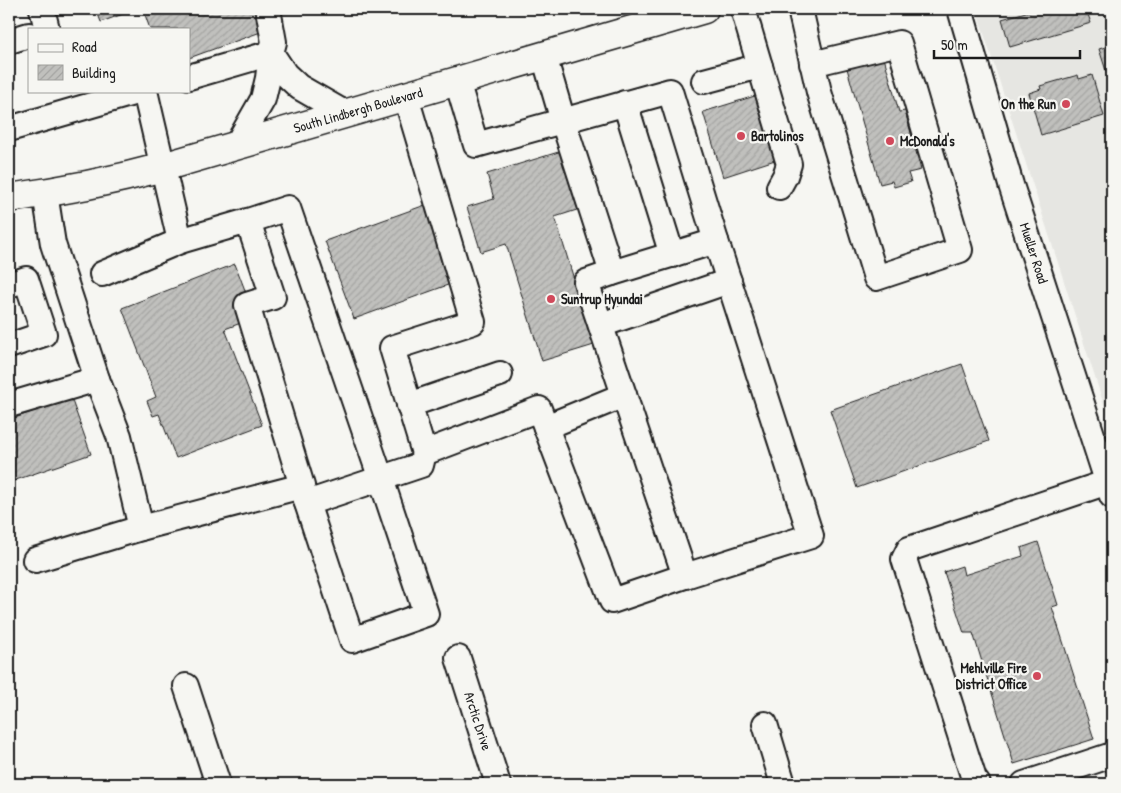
<svg xmlns="http://www.w3.org/2000/svg" width="1121" height="793" font-family="'Patrick Hand',sans-serif">
  <defs>
    <pattern id="building-hatch" width="6" height="6" patternUnits="userSpaceOnUse" patternTransform="scale(1.25)"><rect width="6" height="6" fill="#c0c0bd"/><path d="M-1 1l2-2M0 6l6-6M5 7l2-2" fill="none" stroke="#a4a4a2"/></pattern>
  </defs>
  <rect width="100%" height="100%" fill="#f6f6f2"/>
  <filter id="ink" filterUnits="userSpaceOnUse"><feTurbulence type="fractalNoise" baseFrequency=".02" numOctaves="2"/><feDisplacementMap in="SourceGraphic" scale="10" xChannelSelector="R" yChannelSelector="G"/><feConvolveMatrix kernelMatrix="1 2 1 2 8 2 1 2 1" color-interpolation-filters="sRGB"/></filter>
  <g filter="url(#ink)">
    <!-- built -->
    <path fill="#e6e6e2" d="M976 9H1112V430Z"/>
    <!-- building -->
    <g fill="url(#building-hatch)" stroke="#1c1c1c">
      <path d="M96 9H137L101 22Z"/>
      <path d="M143 9H262L269 29 189 58V29H150Z"/>
      <path d="M1036 9H1086L1091 23 1010 47 1002 19Z"/>
      <path d="M1112 45V83H1110L1099 49Z"/>
      <path d="M883 54 899 112 905 111 921 170 908 173 911 182 894 187 892 181 880 184 846 65Z"/>
      <path d="M1078 75 1079 79 1092 75 1104 116 1041 135 1029 93 1041 89 1040 86Z"/>
      <path d="M758 95 778 159 723 177 703 112Z"/>
      <path d="M565 150 583 208 555 217 594 345 542 361 506 244 481 252 467 207 494 199 487 174Z"/>
      <path d="M428 204 456 282 354 319 325 241Z"/>
      <path d="M235 264 248 298 246 321 225 329 262 425 176 458 159 414 153 416 147 401 156 397 122 308Z"/>
      <path d="M962 364 989 441 857 488 830 410Z"/>
      <path d="M71 398 91 454 10 482 9 477V420Z"/>
      <path d="M1038 542 1058 605 1052 607 1094 739 1014 764 973 633H964L944 572 962 566 964 575 1023 556 1021 548Z"/>
    </g>
    <g fill="none" stroke-linecap="round" stroke-linejoin="round">
      <!-- minor casing -->
      <g stroke="#1c1c1c" stroke-width="28">
        <g id="minor">
          <path d="M42 9 47 29"/>
          <path d="M743 9 789 164 785 176 779 187"/>
          <path d="M800 9 819 92 876 278 960 250 899 43 812 64"/>
          <path d="M960 9 1011 185 1112 496"/>
          <path d="M9 41 29 35"/>
          <path d="M271 53 285 74 299 87 346 114"/>
          <path d="M544 56 563 121 612 273 716 241"/>
          <path d="M189 77 271 53"/>
          <path d="M704 81 760 66"/>
          <path d="M145 91 180 241"/>
          <path d="M406 97 473 322 392 348 424 453"/>
          <path d="M625 103 672 255"/>
          <path d="M9 129 140 91"/>
          <path d="M236 146 263 99 268 78 271 53 274 42 268 9"/>
          <path d="M45 193 53 244 97 379 119 436 141 528"/>
          <path d="M248 221 288 208 381 479 426 614 352 640 302 488"/>
          <path d="M612 273 586 282 685 576"/>
          <path d="M9 285 26 279 44 334 9 346"/>
          <path d="M601 325 729 281"/>
          <path d="M9 405 97 379"/>
          <path d="M409 405 500 374"/>
          <path d="M546 427 624 395"/>
          <path d="M307 503 421 465 424 453 539 409 612 601 685 576 811 536 716 241 670 91 476 145 457 81"/>
          <path d="M35 560 141 528 302 486 247 305 273 297 248 221 180 241 102 274"/>
          <path d="M458 658 498 784"/>
          <path d="M186 686 218 784"/>
          <path d="M765 724 783 784"/>
          <path d="M978 784 974 779 904 559 909 549 1108 482"/>
          <path d="M1024 784 1112 755"/>
        </g>
      </g>
      <!-- major casing -->
      <g stroke="#1c1c1c" stroke-width="31">
        <path id="major" d="M9 198C62 191 112 181 163 167L704 9"/>
      </g>
      <!-- minor -->
      <use href="#minor" stroke="#f6f6f2" stroke-width="24"/>
      <!-- major -->
      <use href="#major" stroke="#f6f6f2" stroke-width="28"/>
    </g>
  </g>
  <!-- markers -->
  <g fill="#d1495b" stroke="#f6f6f2" stroke-width="2">
    <circle cx="1066" cy="104" r="5"/>
    <circle cx="741" cy="136" r="5"/>
    <circle cx="890" cy="141" r="5"/>
    <circle cx="551" cy="299" r="5"/>
    <circle cx="1037" cy="676" r="5"/>
  </g>
  <g text-anchor="middle" stroke-width="4.5" stroke-linejoin="round" paint-order="stroke">
    <!-- poi labels -->
    <g font-size="14" font-weight="bold" fill="#1c1c1c" stroke="#f6f6f2" text-anchor="start">
      <text x="1056" y="109" text-anchor="end">On the Run</text>
      <text x="751" y="141">Bartolinos</text>
      <text x="900" y="146">McDonald's</text>
      <text x="561" y="304">Suntrup Hyundai</text>
      <text x="1027" y="673" text-anchor="end">Mehlville Fire<tspan x="1027" dy="16">District Office</tspan></text>
    </g>
    <!-- street labels -->
    <g font-size="14" fill="#1c1c1c" stroke="#f6f6f2">
      <text transform="translate(358 110) rotate(-16)" y="5">South Lindbergh Boulevard</text>
      <text transform="translate(1034 253) rotate(72)" y="5">Mueller Road</text>
      <text transform="translate(478 721) rotate(72)" y="5">Arctic Drive</text>
    </g>
  </g>
  <!-- margin -->
  <rect width="1121" height="793" fill="none" stroke="#f6f6f2" stroke-width="30"/>
  <rect x="15" y="15" width="1091" height="763" fill="none" stroke="#1c1c1c" stroke-width="2" filter="url(#ink)"/>
  <!-- legend -->
  <rect x="28" y="28" width="162" height="65" fill="#f6f6f2" stroke="#9f9f9c"/>
  <rect x="38" y="44" width="25" height="8" fill="#f6f6f2" stroke="#9f9f9c"/>
  <text x="72" y="52" font-size="15" fill="#1c1c1c">Road</text>
  <rect x="38" y="65" width="25" height="15" fill="url(#building-hatch)" stroke="#9f9f9c"/>
  <text x="72" y="78" font-size="15" fill="#1c1c1c">Building</text>
  <!-- scale -->
  <path d="M934 50v8h146v-8" fill="none" stroke="#1c1c1c" stroke-width="2.5"/>
  <text x="941" y="50" font-size="15" fill="#1c1c1c" stroke="#f6f6f2" stroke-width="4" paint-order="stroke">50 m</text>
</svg>
